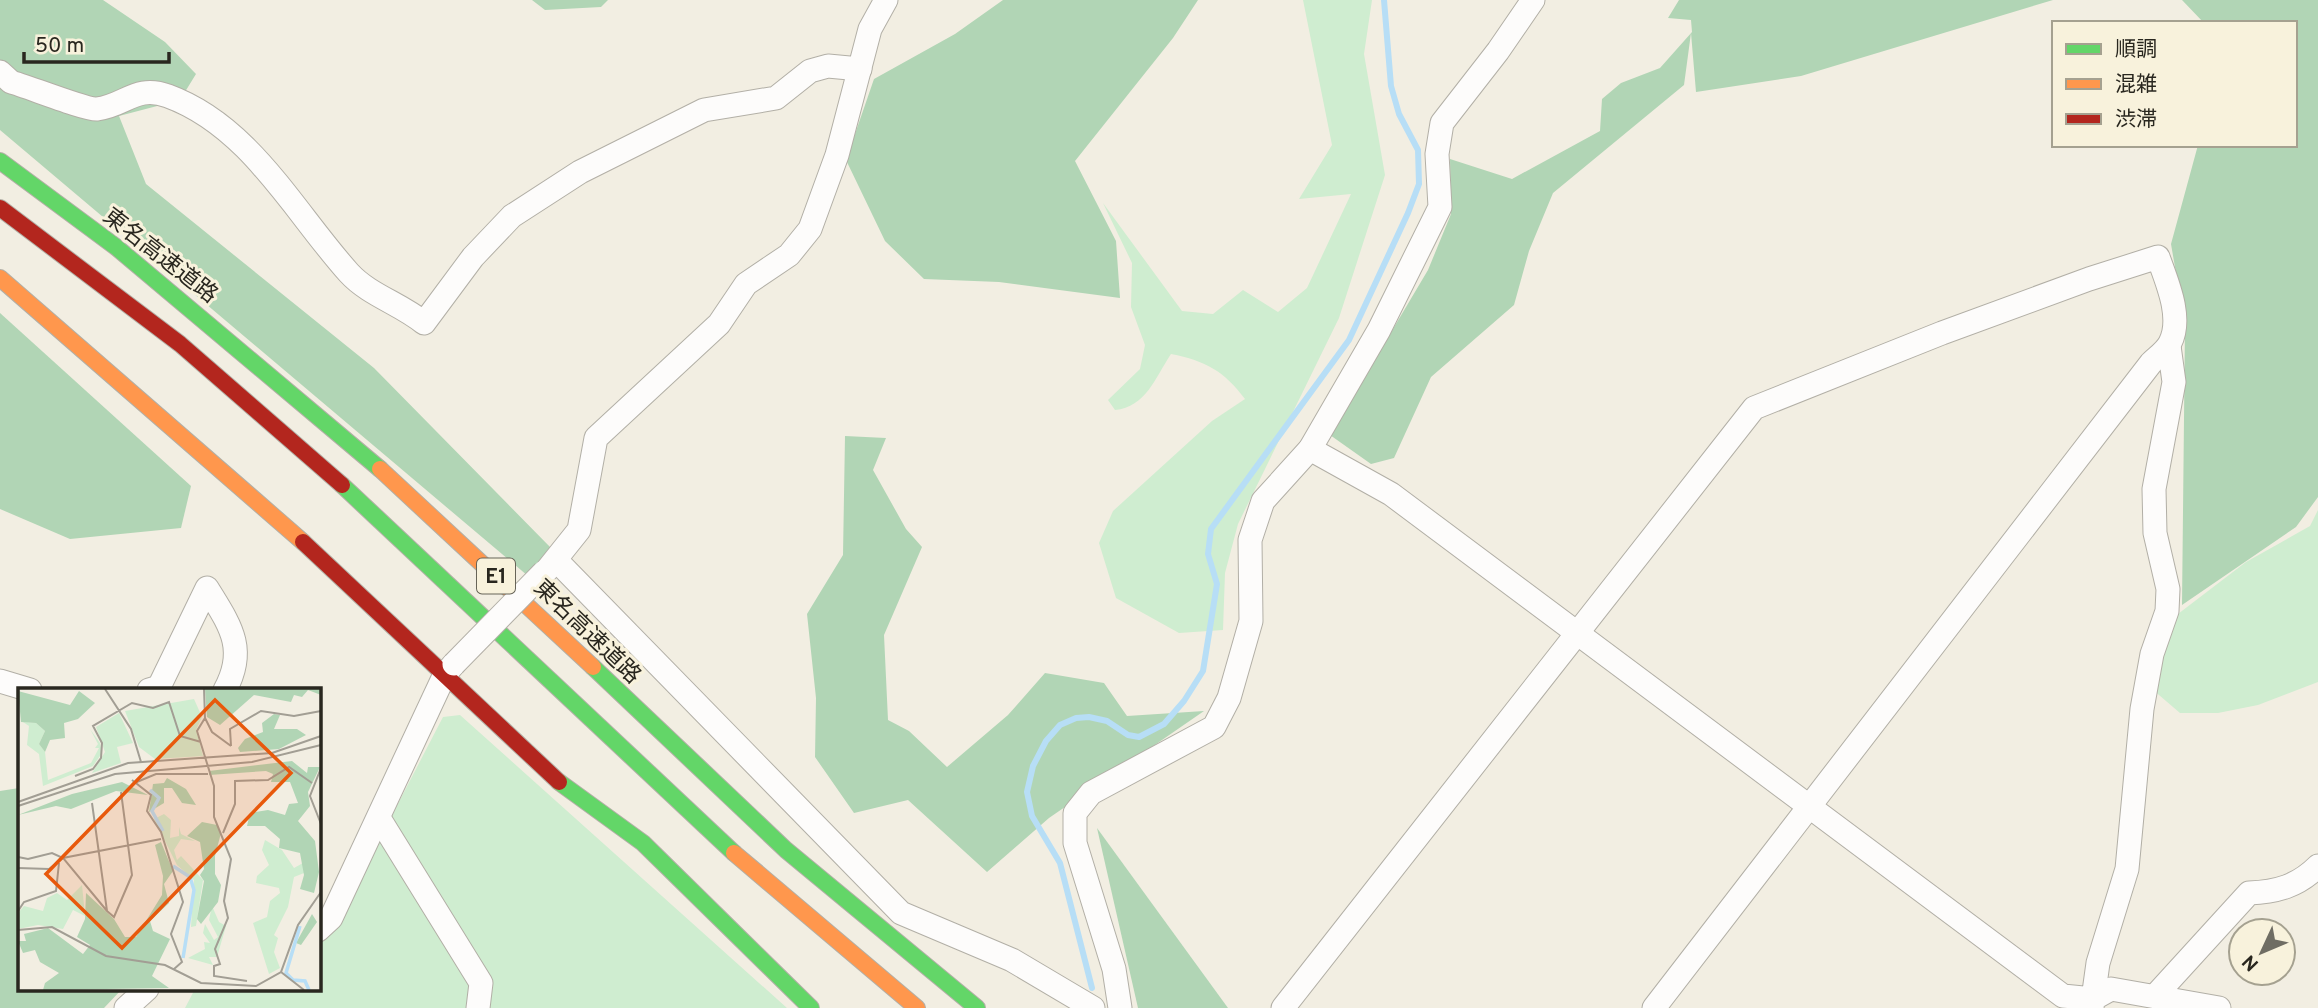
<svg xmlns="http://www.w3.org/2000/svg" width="2318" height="1008" font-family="Overpass,'Noto Sans JP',sans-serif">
  <rect width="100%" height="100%" fill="#f2eee2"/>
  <!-- green -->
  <g fill="#cfedd0">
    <path d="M1303 0H1372L1364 54 1385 175 1339 318 1238 524 1225 573 1223 630 1179 633 1116 598 1099 543 1113 511 1212 421 1245 399C1224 371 1206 361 1171 354 1155 378 1146 407 1115 410L1108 400 1140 369 1145 345 1131 307 1132 263 1103 203 1182 311 1213 314 1243 290 1278 312 1307 288 1351 194 1299 199 1332 145Z"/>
    <path d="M2318 510V682L2258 705 2218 713H2180L2152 689 2174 617 2246 562 2310 526Z"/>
    <path d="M460 715 787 1008H185L195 989H318L319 941 334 927 443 717Z"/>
  </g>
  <!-- forest -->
  <g fill="#b1d5b5">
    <path d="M0 0H103L165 42 196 74 180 100 119 116 146 184 374 368 551 548 528 576 0 130Z"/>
    <path d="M532 0H608L601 7 545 10Z"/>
    <path d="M1003 0H1198L1173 38 1075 161 1116 241 1120 298 999 282 924 279 885 241 846 160 874 79 955 34Z"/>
    <path d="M1679 0H2053L1801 76 1696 92 1691 33 1684 85 1553 193 1529 251 1514 305 1431 377 1394 458 1371 464 1330 435 1428 270 1451 214 1450 159 1512 179 1600 131 1602 99 1621 83 1660 68 1692 32 1691 20 1668 18Z"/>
    <path d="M2182 0H2318V497L2296 527 2182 605 2185 325 2171 244 2198 145H2295V23H2204Z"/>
    <path d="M0 313 191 486 181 528 70 539 0 509Z"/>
    <path d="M845 436 886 438 873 470 906 529 922 547 884 635 888 720 909 731 947 767 1008 715 1045 673 1104 683 1127 716 1204 711 1049 818 987 872 908 800 854 813 815 757 816 698 807 614 843 555Z"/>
    <path d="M19 788V989H122L104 1008H0V791Z"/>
    <path d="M1097 828 1228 1008H1138Z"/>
  </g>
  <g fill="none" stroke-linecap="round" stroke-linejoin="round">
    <!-- stream -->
    <path stroke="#b7def6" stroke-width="6" d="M1092 988 1060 863 1032 816 1027 792 1033 766 1046 741 1060 725 1076 718 1089 717 1107 721 1128 735 1139 737 1164 724 1184 701 1203 671 1217 584 1208 554 1211 529 1349 340 1408 213 1419 184 1418 150 1399 114 1391 86 1384 0"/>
    <!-- street casing -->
    <g stroke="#b2afa6" stroke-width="25">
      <g id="street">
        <path d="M0 72 11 82C26 86 86 110 97 109 125 106 136 84 168 96 250 126 294 212 349 273 369 295 401 304 424 323L473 257 512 216 580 172 704 110 776 98 810 71 828 66 860 69"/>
        <path d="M1310 449 1391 494 2063 996 2093 999 2098 963 2127 869 2142 709 2152 654 2167 611 2168 589 2155 533 2154 489 2174 382 2169 346"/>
        <path d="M556 560 901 913 1012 960 1093 1008"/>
        <path d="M547 570 579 530 596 438 719 324 746 284 789 255 810 229 837 155 870 29 886 0"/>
        <path d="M0 681 30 690"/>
        <path d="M149 690 159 687 207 588C229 624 248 648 225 690"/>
        <path d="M379 818 481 983 478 1008"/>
        <path d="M318 930 331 918 445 674 454 664"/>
        <path d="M2155 996 2249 893C2277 892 2298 886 2318 866"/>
        <path d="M126 1008 147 989"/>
        <path d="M1120 1008 1114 969 1075 843V813L1091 793 1214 727 1229 698 1251 621 1250 540 1263 501 1310 449 1379 330 1440 207 1437 154 1442 123 1498 51 1533 0"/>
        <path d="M1283 1008 1754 408 1942 333 2089 279 2158 257C2167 282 2183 318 2170 343 2166 351 2157 357 2151 363L1654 1008"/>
        <path d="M2092 1008 2093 999 2111 989 2219 1008"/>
      </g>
    </g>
    <!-- fast casing -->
    <g stroke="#b2afa6" stroke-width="18">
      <g id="fast">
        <path d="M0 161 116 247 380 469"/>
        <path d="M342 485 734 853"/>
        <path d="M593 667 786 850 977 1008"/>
        <path d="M559 782 643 843 811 1008"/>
      </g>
    </g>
    <!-- slow casing -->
    <g stroke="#b2afa6" stroke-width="18">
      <g id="slow">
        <path d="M0 278 303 542"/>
        <path d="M380 469 593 667"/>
        <path d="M734 853 917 1008"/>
      </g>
    </g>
    <!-- jam casing -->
    <g stroke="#b2afa6" stroke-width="18">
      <g id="jam">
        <path d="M0 208 180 344 342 485"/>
        <path d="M303 542 559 782"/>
      </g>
    </g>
    <!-- street -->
    <use href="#street" stroke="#fdfcfb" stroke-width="23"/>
    <!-- fast -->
    <use href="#fast" stroke="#63d668" stroke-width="16"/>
    <!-- slow -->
    <use href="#slow" stroke="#ff974d" stroke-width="16"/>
    <!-- jam -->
    <use href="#jam" stroke="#b3261e" stroke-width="16"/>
    <!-- street-bridge casing -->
    <g stroke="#b2afa6" stroke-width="25" stroke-linecap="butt">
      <path id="street-bridge" d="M454 664 544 572"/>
    </g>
    <!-- street-bridge -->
    <use href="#street-bridge" stroke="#fdfcfb" stroke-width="23"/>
  </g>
  <g text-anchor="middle" stroke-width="6" stroke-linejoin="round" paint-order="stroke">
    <!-- shield labels -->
    <rect fill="#f8f2dc" stroke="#676458" stroke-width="2" x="477" y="558.5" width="38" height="35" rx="5"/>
    <g font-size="21" font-weight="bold" fill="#29271f">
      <text x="496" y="583">E1</text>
    </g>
    <!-- street labels -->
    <g font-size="23" fill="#29271f" stroke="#f8f2dc">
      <text transform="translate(161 255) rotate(38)" y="8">東名高速道路</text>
      <text transform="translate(588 631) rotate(44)" y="8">東名高速道路</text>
    </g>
  </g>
  <!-- overview -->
  <g transform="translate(18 688)">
    <rect width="303" height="303" fill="#f2eee2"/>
    <path d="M176 11 184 29 178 42 185 68 137 71 121 59 107 23ZM101 25 115 55 99 59 103 75 74 85 87 64 78 39ZM5 34 18 35 27 43 21 56 27 64 30 92 73 75 81 60H77L80 56 72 41 82 55 84 65 75 78 25 98 21 66 9 57 11 38ZM146 126 153 132 152 150 161 148V139L163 146 177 153 163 151 156 162 159 172 163 168 185 192 178 238 173 239 176 192 159 177 136 131ZM247 152 264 162 276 180 285 175 286 185 276 189 270 219 256 247 260 250 256 264 262 280 251 286 235 235 249 229 252 213 262 205 261 200 238 195 239 188 251 177 244 162ZM64 197 67 228 55 222 45 241 20 237 0 241V225L6 218 25 223 29 210 39 205 49 212ZM194 218 201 234 208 238 199 269H191L195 277 170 270 187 261 186 254 192 255 185 245 187 236 196 252 200 249 191 232Z" fill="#cfedd0"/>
    <path d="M187 1H303V7L290 2 284 9 276 7 273 14 236 7 202 37 189 29ZM0 3 52 17 61 3 77 15 60 31 46 35 47 50 32 52 27 64 21 56 27 43 18 35 3 34ZM256 26 262 27 256 41H279L288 47 261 61 222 64 220 60 227 51 245 44 244 35ZM274 73 289 85 290 79H302L290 104 292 118 280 133 297 153 301 184 296 205 282 201 286 187 282 165 261 160 262 151 247 138H229L232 125 250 122 267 127 271 116 280 115 272 94H253L255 86 248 83 191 87V83ZM149 90 168 101 178 117 164 115 154 100H146V115L131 124 135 96 146 95ZM104 94 130 107 98 103 53 121 38 118 0 127 54 106ZM184 134 199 137 203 145 197 168V186L203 197 200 214 183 236 179 231 186 193 182 187 186 181 182 154 169 148ZM143 154 155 183 146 196 151 215 132 233 135 243 152 251 134 288 151 300 25 302 27 295 41 285 22 274 17 262 5 265 0 253H8L6 246 30 240 65 266 72 257 59 249 67 231 68 205 96 231 107 249H118L144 207 145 188 137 157ZM294 226 299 234 283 257 278 255Z" fill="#b1d5b5"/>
    <path fill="none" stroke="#b7def6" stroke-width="3.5" d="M132 102 141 110 134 123 145 143M155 178 172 189 176 202 165 270M282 238 268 285 275 292 287 293 291 302"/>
    <path fill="none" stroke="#a29e94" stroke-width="2" d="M87 1 113 41 123 74M186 1 187 30 179 43 196 98V129L213 171 206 213 210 230 197 261 202 276 196 278V288L229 293M187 30 194 44 213 58M213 58 212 41 243 23 276 28 303 23M303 80 292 108 303 136M57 88 75 81 83 70 84 55 75 38 114 15 135 20 151 14 162 48 183 54M114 92 133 107 129 123 143 144 165 214 153 246 164 274 156 281M114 96 138 86H190M0 114 110 75 254 65 303 48M74 115 89 223 96 229 114 187 103 104M0 118 97 86 234 74 303 57M205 145 217 116V93L250 92 271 79 294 95M0 169 10 171 34 165 45 170 31 181 0 180M0 223 6 214 38 203 41 175M89 223 45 170 143 151M0 242 34 239 88 268 147 277 183 295 238 298 263 284 280 237 303 204M263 284 286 302"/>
    <path fill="#e8590c" fill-opacity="0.15" stroke="#e8590c" stroke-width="3.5" d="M197 12 273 85 104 260 28 186Z"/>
    <rect width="303" height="303" fill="none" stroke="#29271f" stroke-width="3.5"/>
  </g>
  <!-- legend -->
  <rect x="2052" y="21" width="245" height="126" fill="#f8f2dc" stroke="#a5a190" stroke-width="2"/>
  <rect x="2066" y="44" width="35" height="10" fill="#63d668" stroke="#a5a190" stroke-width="2"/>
  <text x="2115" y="56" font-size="21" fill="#29271f">順調</text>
  <rect x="2066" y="79" width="35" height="10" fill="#ff974d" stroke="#a5a190" stroke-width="2"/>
  <text x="2115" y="91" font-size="21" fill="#29271f">混雑</text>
  <rect x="2066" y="114" width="35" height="10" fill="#b3261e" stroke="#a5a190" stroke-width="2"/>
  <text x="2115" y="126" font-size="21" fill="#29271f">渋滞</text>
  <!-- north arrow -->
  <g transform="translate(2262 952) rotate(226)"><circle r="33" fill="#f8f2dc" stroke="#a5a190" stroke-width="2"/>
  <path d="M0-5L12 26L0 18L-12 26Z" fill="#6f6d63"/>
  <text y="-10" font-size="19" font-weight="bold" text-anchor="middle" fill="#29271f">N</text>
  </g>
  <!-- scale -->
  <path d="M24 52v10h145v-10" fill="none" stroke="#29271f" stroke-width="3.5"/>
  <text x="35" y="52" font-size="21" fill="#29271f" stroke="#f8f2dc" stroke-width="5" paint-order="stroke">50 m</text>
</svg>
